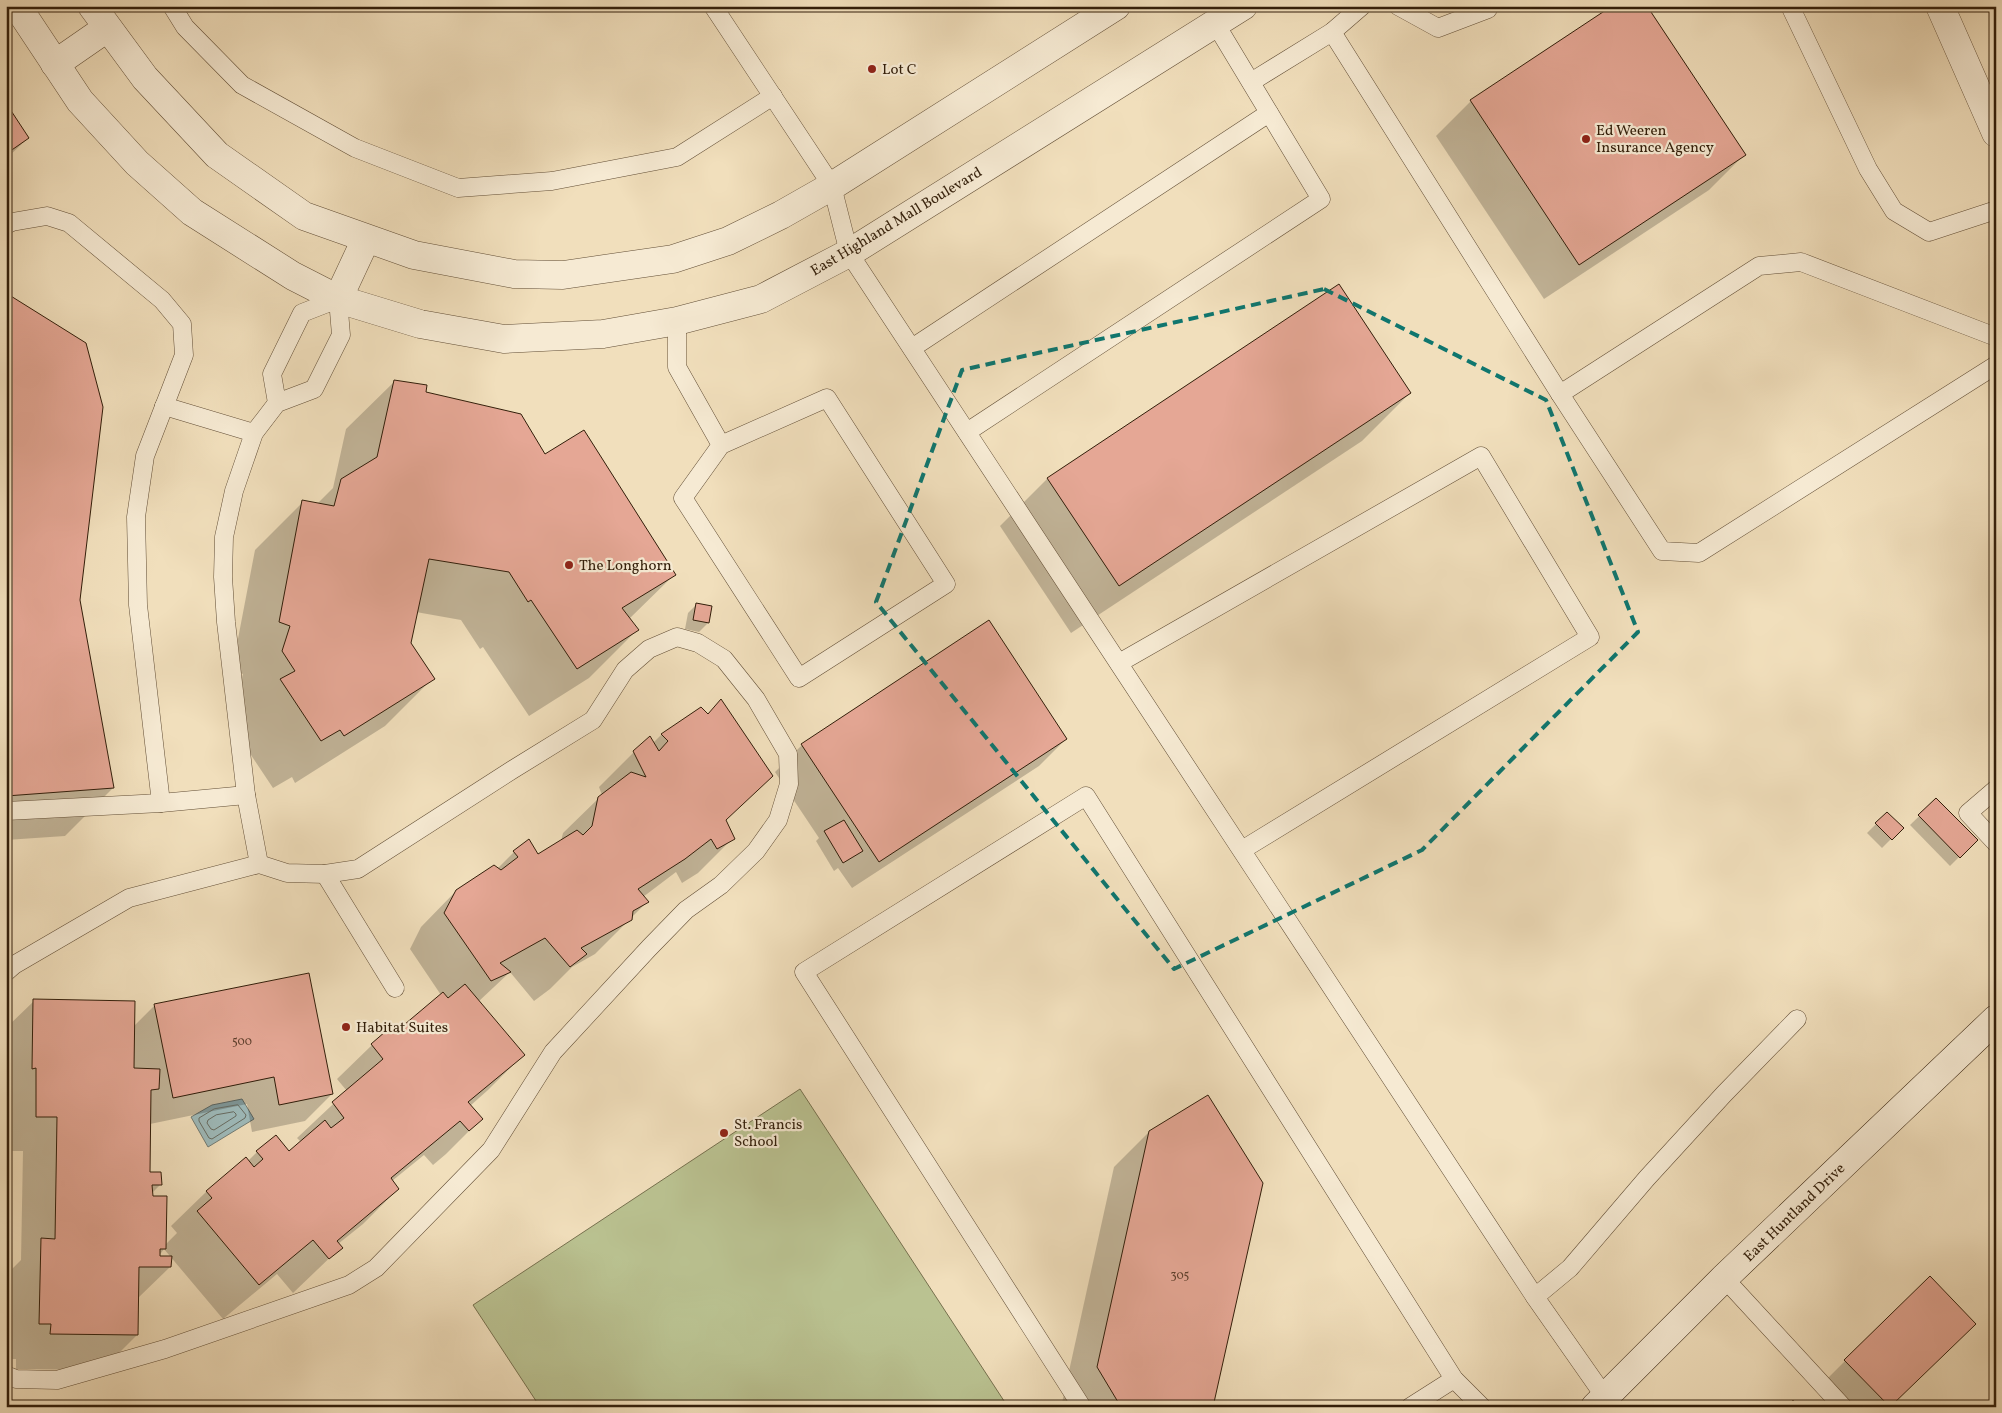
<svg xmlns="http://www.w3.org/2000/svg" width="2002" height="1413" font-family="Vollkorn,serif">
  <rect width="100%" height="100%" fill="#f1dfbc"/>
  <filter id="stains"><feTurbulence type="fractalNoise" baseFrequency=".004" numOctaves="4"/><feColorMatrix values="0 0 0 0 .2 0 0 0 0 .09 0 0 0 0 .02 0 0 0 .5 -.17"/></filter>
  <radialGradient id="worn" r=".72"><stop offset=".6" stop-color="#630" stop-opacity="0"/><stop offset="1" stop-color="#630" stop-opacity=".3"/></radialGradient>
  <!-- green -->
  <path fill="#bac291" stroke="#76704e" d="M800 1089 1008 1407H540L473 1305Z"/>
  <!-- water -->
  <path fill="#9ebaba" stroke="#737c74" d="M242 1099 254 1119 208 1147 191 1117 212 1105Z"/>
  <!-- shadow -->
  <g fill="#0003">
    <path d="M1471 101 1744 155 1709 190 1544 299 1436 136Z"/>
    <path d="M6 105 28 138 6 159Z"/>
    <path d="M6 295 78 600 113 788 65 836 6 840Z"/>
    <path d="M395 381 425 393 545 456 674 575 629 619 637 630 589 678 529 716 483 647 480 649 461 620 416 612 409 644 433 678 385 726 295 783 292 777 273 788 233 728 235 700 243 674 232 670 255 550 303 502 317 504 333 488 346 429Z"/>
    <path d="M1410 393 1362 441 1071 633 1000 526 1048 478Z"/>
    <path d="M697 604 711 607 708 623 699 632 685 629 688 613Z"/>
    <path d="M701 709 771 776 725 821 733 838 698 873 682 883 676 872 643 897 647 902 595 954 572 967 550 989 534 1001 510 972 478 1002 523 1055 488 1090 470 1106 481 1119 446 1154 433 1165 424 1155 392 1181 398 1189 363 1224 338 1244 341 1247 293 1293 277 1274 223 1319 164 1249 158 1257 170 1267 137 1299V1335L102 1370 16 1369V1359H6V1275L21 1260 23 1151H6V1028L34 1001 133 1027 154 1006 332 1094 305 1121 252 1132 247 1104 150 1124 149 1173 160 1185 151 1194 165 1245 177 1233 171 1226 206 1192 246 1159 248 1161 257 1152H289L301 1142 297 1138 347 1091 337 1079 372 1045 397 1032 441 995 410 949 421 927 456 891 498 868 514 852 537 855 561 841 563 833 602 795 599 787 634 752 653 743 661 735Z"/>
    <path d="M1066 739 1039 766 852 888 838 868 834 871 816 841 819 838 775 772 802 745Z"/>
    <path d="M1936 800 1976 840 1950 866 1910 825Z"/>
    <path d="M1887 813 1902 828 1882 848 1867 833Z"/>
    <path d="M1149 1132 1212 1407H1065L1062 1403 1114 1167Z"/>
    <path d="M1974 1324 1890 1407H1837L1818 1388 1845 1361Z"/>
  </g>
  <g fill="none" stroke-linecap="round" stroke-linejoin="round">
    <!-- shore -->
    <g stroke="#686c62" stroke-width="1">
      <path d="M238 1105 246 1115 245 1118 212 1139 209 1138 199 1121V1118L214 1109Z"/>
      <path d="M234 1112 236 1114V1116L214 1130 211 1129 207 1123 208 1120 216 1115Z"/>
    </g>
  </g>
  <!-- building -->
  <g fill="#e5a795" stroke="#321e0a">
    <path d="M1612 6H1647L1746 155 1579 265 1470 100Z"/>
    <path d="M6 103 29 138 6 154Z"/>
    <path d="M1339 284 1411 393 1119 586 1047 478Z"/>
    <path d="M6 293 86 343 103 407 80 600 114 788 6 796Z"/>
    <path d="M394 380 427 385 426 392 521 414 545 454 584 430 676 575 622 608 639 630 577 669 531 600 528 602 509 572 429 559 411 643 435 679 344 736 340 730 321 741 280 679 295 671 282 651 290 626 279 622 302 500 334 506 341 479 377 457Z"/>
    <path d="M696 603 712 606 709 623 693 620Z"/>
    <path d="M989 620 1067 739 879 862 801 744Z"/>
    <path d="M721 699 773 776 726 820 735 839 717 849 711 839 685 859 638 889 649 902 633 911 632 920 581 948 587 954 570 967 545 938 500 963 511 972 491 981 444 913 456 890 494 865 501 870 518 857 513 851 529 839 538 854 577 830 583 835 592 826 598 797 631 772 646 777 633 751 650 736 659 751 668 741 661 734 701 707 708 714Z"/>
    <path d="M1936 798 1978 840 1960 858 1918 815Z"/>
    <path d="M1887 812 1904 828 1892 840 1875 823Z"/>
    <path d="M844 820 863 851 843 863 824 831Z"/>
    <path d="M309 973 333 1094 279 1105 274 1077 173 1098 154 1004Z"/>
    <path d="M465 984 525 1055 468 1102 483 1119 469 1131 460 1121 391 1178 399 1189 337 1241 343 1248 329 1259 313 1240 259 1285 197 1211 212 1198 206 1191 246 1157 254 1167 263 1159 256 1151 276 1135 289 1151 325 1120 331 1128 344 1118 332 1102 383 1059 371 1044 393 1025 398 1030 443 992 448 998Z"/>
    <path d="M33 999 135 1001 134 1068 160 1069 159 1089 151 1090 150 1172H161L162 1185H152L153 1196H167L166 1249H160V1256H172L171 1267H139L138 1335 50 1334 51 1324H39L41 1238 55 1239 57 1117H36V1068L32 1069Z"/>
    <path d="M1208 1095 1263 1183 1213 1407H1121L1097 1367 1149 1131Z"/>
    <path d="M1930 1276 1976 1324 1890 1407 1844 1360Z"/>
    <path d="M1793 1400 1800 1407H1786Z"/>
  </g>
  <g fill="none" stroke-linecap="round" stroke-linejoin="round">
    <!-- lane casing -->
    <g stroke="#624e36" stroke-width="19">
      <g id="lane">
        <path d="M172 6 185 27 242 85 355 148 458 188 552 181 677 157 773 96"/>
        <path d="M713 6 832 186 849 253 1535 1297 1605 1397"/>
        <path d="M1362 6 1332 32 1560 394 1662 551 1699 553 1996 365"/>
        <path d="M1398 6 1438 28 1488 9"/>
        <path d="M1790 6 1868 169 1894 211 1929 232 1996 210"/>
        <path d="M1251 82 1332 32"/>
        <path d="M6 225 12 222 47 216 69 223 162 300 182 324 184 355 145 456 136 517 138 605 161 803 6 811"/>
        <path d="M677 321V367L721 445 683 498 799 678 946 584 827 398 721 445"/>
        <path d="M912 348 1269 113"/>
        <path d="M1560 394 1759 266 1801 262 1996 337"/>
        <path d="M164 406 254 433"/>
        <path d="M967 432 1321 199 1215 23"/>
        <path d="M1119 663 1481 456 1590 637 1242 850"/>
        <path d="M1996 789 1968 813 1996 843"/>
        <path d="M161 803 246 795"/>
        <path d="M259 864 246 795 226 622 223 577 224 537 234 491 254 433 277 403 314 389 341 335 338 299 302 313 272 374 277 403"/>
        <path d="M325 874 395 988"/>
        <path d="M6 972 14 965 129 898 259 864 287 873 325 874 358 869 512 770 593 720 625 670 649 649 677 637 698 643 724 659 756 699 788 754 789 784 778 820 756 851 721 885 686 910 649 948 553 1052 491 1150 376 1268 349 1285 165 1349 57 1380 16 1379 6 1375"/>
        <path d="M1724 1278 1843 1407"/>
        <path d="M1535 1297 1570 1268 1647 1178 1724 1094 1797 1019"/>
        <path d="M1082 1407 804 972 1086 796 1454 1379 1482 1407"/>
        <path d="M1410 1407 1454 1379"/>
      </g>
    </g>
    <!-- street casing -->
    <g stroke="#624e36" stroke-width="29">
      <g id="street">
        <path d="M17 6 80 101 137 163 192 212 293 276 338 299 420 324 504 339 603 334 677 321 761 299 849 253 1243 6"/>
        <path d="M92 6 145 78 217 155 304 216 414 255 514 274 563 275 673 259 728 241 781 215 832 186 1116 6"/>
        <path d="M1940 6 1996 133"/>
        <path d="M55 64 107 28"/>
        <path d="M338 299 366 239"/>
      </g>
    </g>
    <!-- secondary casing -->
    <g stroke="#321e0a" stroke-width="29">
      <path id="secondary" d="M1595 1407 1724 1278 1996 1019"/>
    </g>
    <!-- lane -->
    <use href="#lane" stroke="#f6ead3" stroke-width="18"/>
    <!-- street -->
    <use href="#street" stroke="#f6ead3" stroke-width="28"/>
    <!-- secondary -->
    <use href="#secondary" stroke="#f6ead3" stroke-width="28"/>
  </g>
  <!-- marked area -->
  <path fill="none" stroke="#0f766e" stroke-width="4" stroke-dasharray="10 6" stroke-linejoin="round" d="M1324 289 1546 400 1638 632 1422 850 1174 969 876 602 962 370Z"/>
  <!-- markers -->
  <g fill="#8f2418" stroke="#f6ead3" stroke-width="2">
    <circle cx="872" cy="69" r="5"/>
    <circle cx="1586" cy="139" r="5"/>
    <circle cx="569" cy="565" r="5"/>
    <circle cx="346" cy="1027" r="5"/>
    <circle cx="724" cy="1133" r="5"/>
  </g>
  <g text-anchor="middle" stroke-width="4.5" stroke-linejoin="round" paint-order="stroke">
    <!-- number labels -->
    <g font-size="12" fill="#5f402d">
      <text x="242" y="1045">500</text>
      <text x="1180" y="1279">305</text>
    </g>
    <!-- poi labels -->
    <g font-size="15" fill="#321e0a" stroke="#f6ead3" text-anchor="start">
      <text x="882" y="74">Lot C</text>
      <text x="1596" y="135">Ed Weeren<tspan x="1596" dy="17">Insurance Agency</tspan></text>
      <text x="579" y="570">The Longhorn</text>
      <text x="356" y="1032">Habitat Suites</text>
      <text x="734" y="1129">St. Francis<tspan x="734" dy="17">School</tspan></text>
    </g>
    <!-- street labels -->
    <g font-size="15" fill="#321e0a" stroke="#f6ead3">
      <text transform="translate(896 221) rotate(-31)" y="5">East Highland Mall Boulevard</text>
      <text transform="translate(1794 1212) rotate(-44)" y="5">East Huntland Drive</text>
    </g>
  </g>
  <!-- margin -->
  <rect width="2002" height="1413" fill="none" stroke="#f1dfbc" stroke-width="25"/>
  <rect x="8" y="8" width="1987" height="1398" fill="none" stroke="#321e0a" stroke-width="2.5"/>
  <rect x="12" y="12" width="1977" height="1388" fill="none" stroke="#321e0a"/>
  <rect width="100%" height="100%" filter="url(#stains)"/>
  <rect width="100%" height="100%" fill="url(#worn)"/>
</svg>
